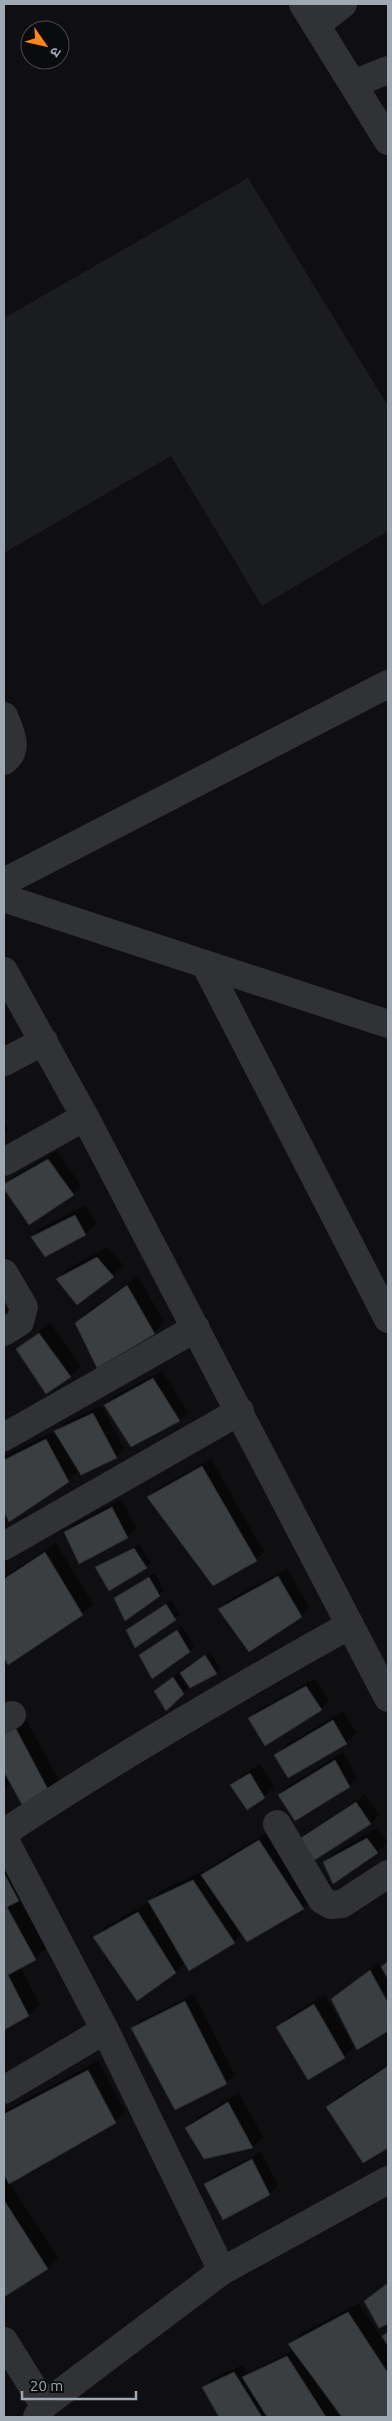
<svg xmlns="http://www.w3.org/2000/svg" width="392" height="2421" font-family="Ubuntu,'Noto Sans Devanagari',sans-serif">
  <rect width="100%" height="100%" fill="#0f0f11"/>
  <!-- built -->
  <path fill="#1b1c1e" d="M248 178 388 406V531L262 606 171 456 4 553V318Z"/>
  <!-- shadow -->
  <g fill="#0007">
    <path d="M4 1122 9 1130 4 1136Z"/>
    <path d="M57 1151 81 1186 73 1194 29 1223 4 1185 11 1178Z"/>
    <path d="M86 1205 96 1224 85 1234 45 1255 32 1237 42 1227Z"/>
    <path d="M107 1247 124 1266 77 1304 58 1279 68 1269Z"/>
    <path d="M138 1276 164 1322 154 1333 98 1366 76 1323 86 1313Z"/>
    <path d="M50 1323 81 1366 71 1376 46 1392 18 1349Z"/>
    <path d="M162 1371 188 1412 180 1420 131 1446 106 1405 114 1396Z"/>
    <path d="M101 1406 124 1448 116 1457 81 1474 79 1470 69 1481 9 1520 4 1510V1456L57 1430 64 1423Z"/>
    <path d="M211 1459 264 1552 256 1560 148 1497 156 1489Z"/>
    <path d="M121 1499 136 1528 128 1537 80 1563 65 1532 74 1524Z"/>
    <path d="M56 1543 93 1604 82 1614 9 1663 4 1656V1577Z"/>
    <path d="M139 1545 151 1563 109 1589 96 1568 101 1563Z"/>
    <path d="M287 1569 309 1607 301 1616 250 1650 219 1609 227 1601Z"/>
    <path d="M154 1573 164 1590 159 1595 115 1598Z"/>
    <path d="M171 1600 180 1614 135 1646 127 1630Z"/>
    <path d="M182 1626 194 1646 189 1651 140 1655Z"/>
    <path d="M210 1652 221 1669 191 1687 187 1668Z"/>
    <path d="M178 1673 188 1688 166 1709 155 1691Z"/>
    <path d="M315 1679 329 1701 321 1709 249 1718 258 1710Z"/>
    <path d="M343 1711 357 1733 346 1743 288 1776 275 1756 286 1745Z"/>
    <path d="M24 1716 60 1782 50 1792 11 1782 4 1790V1727Z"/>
    <path d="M343 1752 357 1778 349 1786 279 1795 287 1787Z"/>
    <path d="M260 1764 274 1787 264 1797 232 1786 242 1776Z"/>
    <path d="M365 1795 379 1815 371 1823 311 1861 297 1841 306 1833Z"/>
    <path d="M377 1828 388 1842 377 1852 324 1862 335 1852Z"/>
    <path d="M270 1831 314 1898 304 1908 247 1941 242 1934 234 1942 190 1969 186 1962 175 1972 95 1937 105 1927 150 1902 160 1891 203 1871 204 1873 213 1865Z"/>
    <path d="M4 1842 29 1889 19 1899 46 1948 35 1959 20 1967 40 2004 29 2015 4 2029Z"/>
    <path d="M388 1962V2030L358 2048 333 1999 378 1963 382 1969Z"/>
    <path d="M194 1994 235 2075 226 2083 133 2028 141 2020Z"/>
    <path d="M325 1995 354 2047 344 2057 278 2027 288 2017Z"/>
    <path d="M98 2061 125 2112 115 2122 9 2182 58 2258 48 2268 4 2295V2111Z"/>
    <path d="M388 2064V2147L364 2162 328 2107 338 2097Z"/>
    <path d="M239 2093 263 2137 253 2147 204 2158 187 2128 197 2118Z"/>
    <path d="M261 2152 278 2185 270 2194 223 2218 206 2184 214 2176Z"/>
    <path d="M388 2283V2323L380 2326 365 2301Z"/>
    <path d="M359 2303 388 2348V2416L343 2417 331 2401 330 2402 339 2417H220L204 2387 212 2379 243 2365 248 2373 294 2350 290 2345 300 2334Z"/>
  </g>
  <!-- building -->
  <g fill="#3b3e41" stroke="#292a2d">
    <path d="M48 1159 74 1195 29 1225 4 1189V1184Z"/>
    <path d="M75 1215 86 1235 45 1257 31 1237Z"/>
    <path d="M97 1257 114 1277 77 1305 56 1279Z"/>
    <path d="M127 1285 155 1334 97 1368 75 1323Z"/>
    <path d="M39 1333 71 1377 46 1394 16 1349Z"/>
    <path d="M153 1378 180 1421 131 1447 104 1405Z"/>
    <path d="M93 1413 117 1458 81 1475 54 1431Z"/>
    <path d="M46 1439 69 1482 9 1522 4 1512V1460Z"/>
    <path d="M202 1466 257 1561 213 1586 147 1497Z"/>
    <path d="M112 1507 128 1538 79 1564 64 1532Z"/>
    <path d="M134 1548 147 1568 109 1591 95 1567Z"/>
    <path d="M45 1552 83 1615 8 1665 4 1658V1579Z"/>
    <path d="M278 1576 302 1617 249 1652 218 1609Z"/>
    <path d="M149 1577 160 1596 125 1621 114 1598Z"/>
    <path d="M166 1604 176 1620 135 1648 126 1630Z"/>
    <path d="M177 1630 190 1652 152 1679 139 1655Z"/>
    <path d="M205 1655 217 1674 190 1688 180 1673Z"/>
    <path d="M173 1677 184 1694 166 1711 154 1691Z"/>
    <path d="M306 1686 322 1710 265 1746 248 1718Z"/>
    <path d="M333 1720 347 1744 288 1778 274 1755Z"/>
    <path d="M14 1725 50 1793 25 1810 4 1772V1730Z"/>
    <path d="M335 1760 350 1787 295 1821 278 1795Z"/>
    <path d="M250 1773 265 1798 247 1810 230 1785Z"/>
    <path d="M356 1802 371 1824 310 1863 296 1841Z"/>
    <path d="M367 1838 378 1853 333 1884 323 1862Z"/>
    <path d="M259 1840 304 1909 247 1942 201 1875Z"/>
    <path d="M4 1873 19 1901 7 1907 36 1960 8 1975 29 2016 4 2030Z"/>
    <path d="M193 1880 235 1943 189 1971 148 1901Z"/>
    <path d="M138 1912 176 1973 137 2001 93 1937Z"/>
    <path d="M388 1961V1979L381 1967Z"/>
    <path d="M370 1970 388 2003V2031L357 2050 331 1999Z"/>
    <path d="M185 2001 227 2084 175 2110 131 2028Z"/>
    <path d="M314 2004 345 2058 308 2080 276 2027Z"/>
    <path d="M388 2066V2148L363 2163 326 2107Z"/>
    <path d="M88 2070 116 2123 9 2184 4 2175V2114Z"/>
    <path d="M228 2102 253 2148 204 2159 185 2128Z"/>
    <path d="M252 2159 270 2195 223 2220 204 2184Z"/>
    <path d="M4 2200 48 2269 4 2297Z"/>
    <path d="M388 2283V2324L379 2328 364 2301Z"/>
    <path d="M348 2312 388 2373V2417H342L288 2344Z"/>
    <path d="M388 2332V2346L382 2336Z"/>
    <path d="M287 2356 326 2417H267L242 2377Z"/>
    <path d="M234 2372 262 2417H219L202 2387Z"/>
  </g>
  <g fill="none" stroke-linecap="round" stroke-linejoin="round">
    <!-- minor -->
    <g stroke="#303236" stroke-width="28">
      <path d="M303 4 388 141"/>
      <path d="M316 25 343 4"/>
      <path d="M353 84 388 70"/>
      <path d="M4 716C10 731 20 749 4 761"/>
      <path d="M4 882 388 684"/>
      <path d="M4 898 388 1024"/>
      <path d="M205 964 388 1319"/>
      <path d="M4 971 85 1117 388 1698"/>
      <path d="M4 1062 44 1041"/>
      <path d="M4 1162 85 1117"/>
      <path d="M4 1273 24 1307 20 1322 4 1332"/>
      <path d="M4 1437 196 1328"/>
      <path d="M4 1546 240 1411"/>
      <path d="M4 1720 12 1715"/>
      <path d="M277 1824 322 1900 331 1905 342 1904 388 1874"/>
      <path d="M4 2090 105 2030"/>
      <path d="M222 2271 105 2030 7 1844 6 1836 11 1828C121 1756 235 1689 350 1625"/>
      <path d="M4 2341 44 2405"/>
      <path d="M37 2417 44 2405 222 2271 388 2180"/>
    </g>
  </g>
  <!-- border -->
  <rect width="392" height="2421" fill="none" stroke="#9fa9b3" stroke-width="10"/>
  <!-- north arrow -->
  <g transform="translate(45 45) rotate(124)"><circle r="24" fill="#0a0b0c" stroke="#464a4f"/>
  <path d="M0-4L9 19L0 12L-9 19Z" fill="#ff8619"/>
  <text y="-8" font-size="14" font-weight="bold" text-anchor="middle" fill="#9fa9b3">उ</text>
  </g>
  <!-- scale -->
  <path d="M22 2391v8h114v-8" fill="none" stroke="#9fa9b3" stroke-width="2.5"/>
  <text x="30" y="2391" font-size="15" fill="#9fa9b3" stroke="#0a0b0c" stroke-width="4" paint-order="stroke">20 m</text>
</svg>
